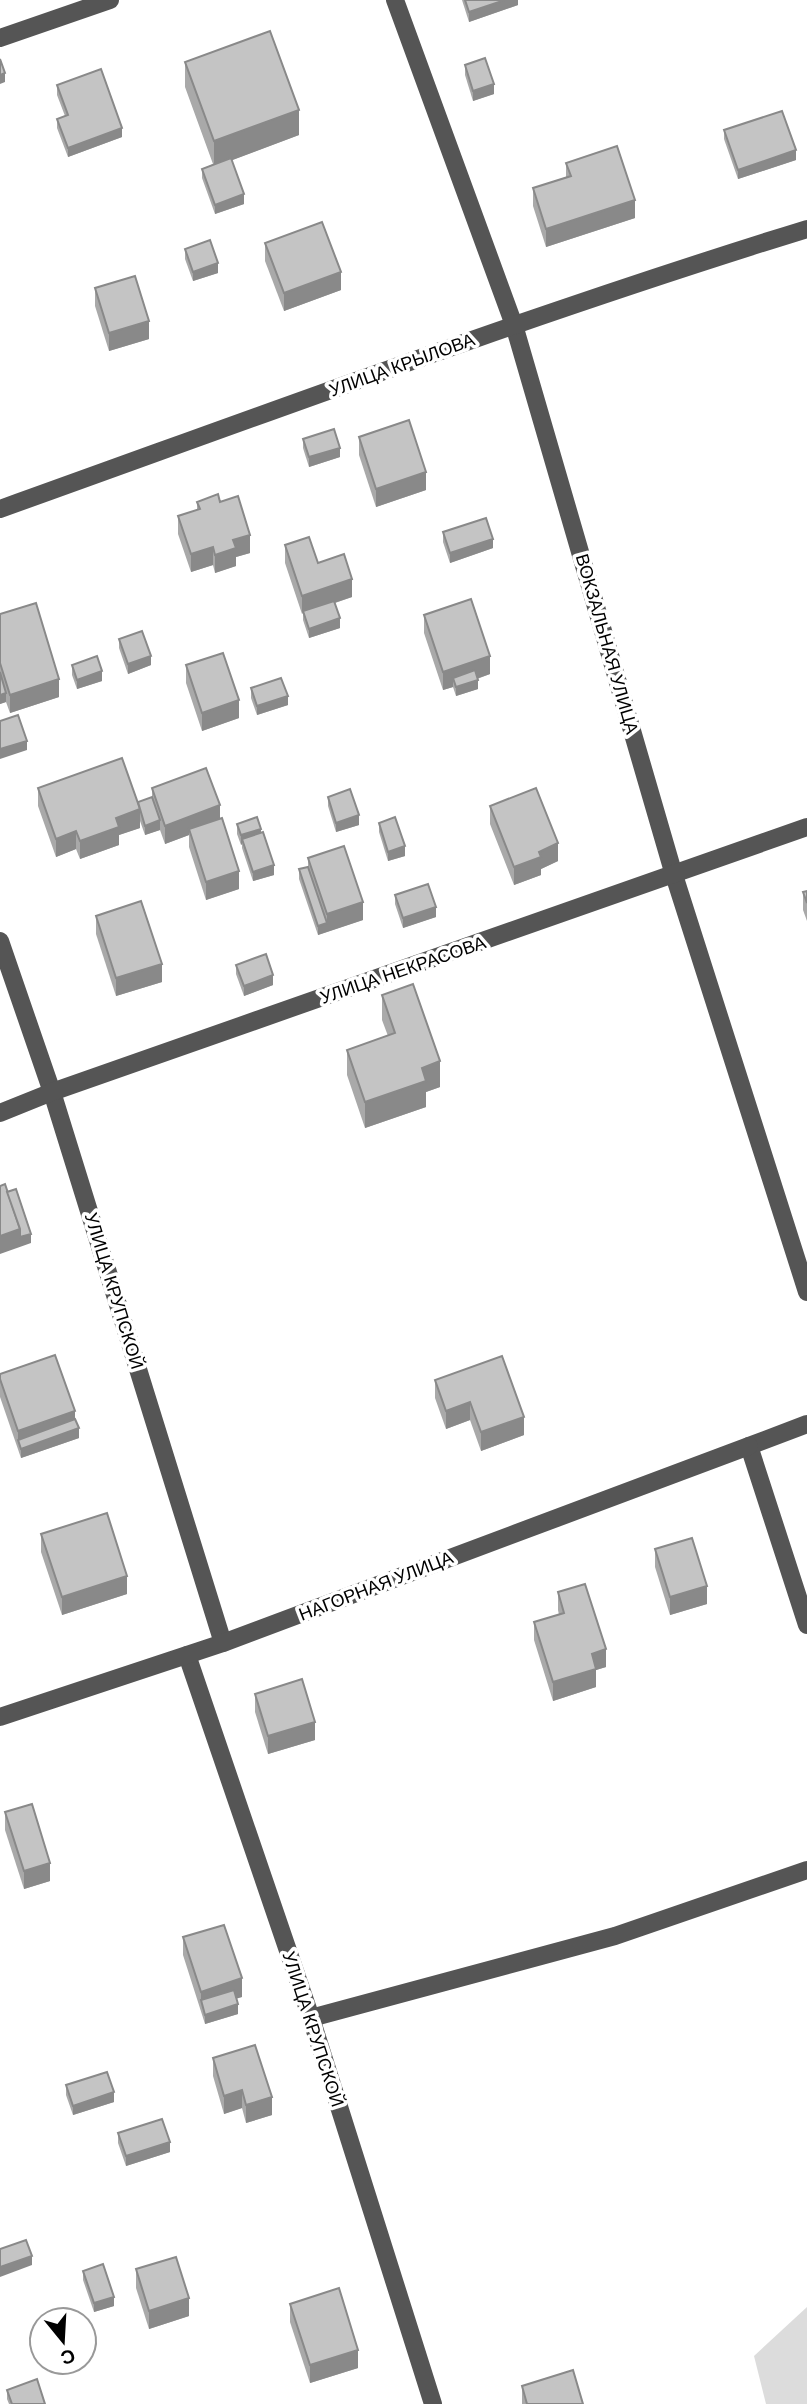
<svg xmlns="http://www.w3.org/2000/svg" width="807" height="2404" font-family="'DM Sans',sans-serif">
  <rect width="100%" height="100%" fill="#fff"/>
  <!-- green -->
  <path fill="#dcdcdc" d="M807 2307V2404H766L754 2356Z"/>
  <g fill="none" stroke-linecap="round" stroke-linejoin="round">
    <!-- minor -->
    <g stroke="#555" stroke-width="18">
      <path d="M395 0 514 325 674 875 807 1292"/>
      <path d="M0 38 110 0"/>
      <path d="M0 509C268 413 535 313 807 229"/>
      <path d="M0 941 52 1092 223 1643"/>
      <path d="M0 1113 52 1092 807 827"/>
      <path d="M807 1424 749 1446 807 1625"/>
      <path d="M187 1655 311 2018 433 2404"/>
      <path d="M0 1717 223 1643 749 1446"/>
      <path d="M311 2018 615 1936 807 1870"/>
    </g>
  </g>
  <!-- wall -->
  <g fill="#a9a9a9">
    <path d="M462 0H518V5L469 22Z"/>
    <path d="M185 62 299 135 232 160 244 204 215 214 202 178V169L213 164 185 87Z"/>
    <path d="M465 65 494 94 473 101 465 75Z"/>
    <path d="M57 85 122 137 68 157 57 128V119L65 116 57 95Z"/>
    <path d="M724 130 796 160 738 179 724 139Z"/>
    <path d="M566 163 635 218 546 247 533 206V188L566 177Z"/>
    <path d="M265 243 341 290 284 311 265 261Z"/>
    <path d="M185 249 218 273 193 281 185 259Z"/>
    <path d="M95 288 149 339 109 351 95 306Z"/>
    <path d="M359 437 426 490 376 507 359 455Z"/>
    <path d="M303 439 340 457 309 467 303 448Z"/>
    <path d="M197 502H220L250 553 236 557V566L215 573 213 565 191 572 178 534V516L197 510Z"/>
    <path d="M443 532 493 548 450 563 443 542Z"/>
    <path d="M285 545 318 563 352 597 335 603 340 628 309 638 303 620V613L302 614 285 563Z"/>
    <path d="M0 614 59 697 10 713 6 702 0 704Z"/>
    <path d="M424 615 490 674 477 679 478 689 456 696 453 687 443 690 424 633Z"/>
    <path d="M119 639 151 665 128 674 119 648Z"/>
    <path d="M72 665 102 681 77 689 72 675Z"/>
    <path d="M186 665 239 718 202 731 186 683Z"/>
    <path d="M251 688 288 705 257 715 251 698Z"/>
    <path d="M38 788 138 802 152 797V788L220 819 239 889 206 900 189 847V835L165 844 160 830 145 835 140 821V828L119 835V845L80 859 76 849 56 857 38 806Z"/>
    <path d="M328 797 359 825 336 832 328 806Z"/>
    <path d="M490 806 558 861 541 869V875L514 885 490 824Z"/>
    <path d="M379 823 405 856 388 861 379 832Z"/>
    <path d="M237 824 261 832 274 875 253 881 242 848V844L241 845 237 834Z"/>
    <path d="M308 858 363 920 318 935 299 879V869L308 867Z"/>
    <path d="M807 891V921L803 910V892Z"/>
    <path d="M395 895 436 917 403 928 395 904Z"/>
    <path d="M96 916 162 982 116 996 96 934Z"/>
    <path d="M236 965 273 985 244 996 236 974Z"/>
    <path d="M382 995 440 1087 426 1092V1107L365 1128 347 1075V1050L388 1036 382 1020Z"/>
    <path d="M0 1374 75 1419 79 1438 21 1458 0 1397Z"/>
    <path d="M435 1380 524 1435 481 1451 470 1420 446 1429 435 1398Z"/>
    <path d="M41 1534 127 1594 62 1615 41 1552Z"/>
    <path d="M655 1549 707 1604 670 1615 655 1567Z"/>
    <path d="M558 1592 606 1667 596 1670V1687L553 1701 534 1640V1622L559 1615 558 1610Z"/>
    <path d="M255 1694 315 1740 268 1754 255 1712Z"/>
    <path d="M5 1812 50 1881 24 1889 5 1830Z"/>
    <path d="M183 1937 242 1997 236 1998 238 2014 205 2024 183 1955Z"/>
    <path d="M213 2058 272 2115 246 2123 242 2108 224 2114 213 2076Z"/>
    <path d="M66 2085 114 2102 73 2115 66 2095Z"/>
    <path d="M118 2133 170 2152 126 2166 118 2143Z"/>
    <path d="M136 2269 189 2316 149 2329 136 2288Z"/>
    <path d="M83 2271 114 2306 94 2312 83 2280Z"/>
    <path d="M290 2304 358 2368 310 2383 290 2322Z"/>
    <path d="M522 2386 583 2404H522Z"/>
    <path d="M7 2390 45 2404H9L7 2399Z"/>
  </g>
  <!-- shaded-wall -->
  <g fill="#898989">
    <path d="M505 0H518V5L469 22V12Z"/>
    <path d="M5 73V82L0 84V75Z"/>
    <path d="M494 84V94L473 101V91Z"/>
    <path d="M299 110V135L214 167V141Z"/>
    <path d="M122 128V137L68 157V148Z"/>
    <path d="M796 150V160L738 179V170Z"/>
    <path d="M244 194V204L215 214V205Z"/>
    <path d="M635 200V218L546 247V229Z"/>
    <path d="M218 263V273L193 281V272Z"/>
    <path d="M341 272V290L284 311V293Z"/>
    <path d="M149 321V339L109 351V333Z"/>
    <path d="M340 448V457L309 467V457Z"/>
    <path d="M426 472V490L376 507V489Z"/>
    <path d="M250 535V553L236 557V566L215 573V555L233 540Z"/>
    <path d="M493 539V548L450 563V553Z"/>
    <path d="M213 547V565L191 572V554Z"/>
    <path d="M352 579V597L304 613 303 611 302 614V596Z"/>
    <path d="M340 618V628L309 638V629Z"/>
    <path d="M151 656V665L128 674V664Z"/>
    <path d="M490 656V674L456 686 453 678V687L443 690V672Z"/>
    <path d="M102 671V681L77 689V680Z"/>
    <path d="M59 679V697L10 713V695Z"/>
    <path d="M478 680V689L456 696V687Z"/>
    <path d="M6 693V702L0 704V695Z"/>
    <path d="M288 696V705L257 715V706Z"/>
    <path d="M239 700V718L202 731V713Z"/>
    <path d="M27 741V750L0 759V749Z"/>
    <path d="M220 805V824L189 829V835L165 844V826Z"/>
    <path d="M140 809V828L119 835V845L80 859V841L116 818Z"/>
    <path d="M359 815V825L336 832V823Z"/>
    <path d="M160 820V830L145 835V826Z"/>
    <path d="M261 829V838L242 839V844L241 845V835Z"/>
    <path d="M76 831V849L56 857V839Z"/>
    <path d="M558 843V861L541 869V875L514 885V867L539 852Z"/>
    <path d="M405 846V856L388 861V852Z"/>
    <path d="M274 865V875L253 881V872Z"/>
    <path d="M239 871V889L206 900V882Z"/>
    <path d="M363 902V920L318 935V926L327 923V914Z"/>
    <path d="M436 907V917L403 928V918Z"/>
    <path d="M162 964V982L116 996V978Z"/>
    <path d="M273 975V985L244 996V986Z"/>
    <path d="M440 1061V1087L426 1092V1107L365 1128V1102L422 1068Z"/>
    <path d="M20 1229 31 1234V1243L0 1254V1236Z"/>
    <path d="M470 1402V1420L446 1429V1411Z"/>
    <path d="M75 1411V1429L18 1440V1431Z"/>
    <path d="M524 1417V1435L481 1451V1432Z"/>
    <path d="M79 1428V1438L21 1458V1449Z"/>
    <path d="M127 1576V1594L62 1615V1597Z"/>
    <path d="M707 1586V1604L670 1615V1597Z"/>
    <path d="M606 1649V1667L596 1670V1687L553 1701V1682L592 1654Z"/>
    <path d="M315 1722V1740L268 1754V1736Z"/>
    <path d="M50 1863V1881L24 1889V1871Z"/>
    <path d="M242 1978V1997L203 2009 201 2000V1992Z"/>
    <path d="M238 2004V2014L205 2024V2015Z"/>
    <path d="M242 2090V2108L224 2114V2096Z"/>
    <path d="M114 2092V2102L73 2115V2106Z"/>
    <path d="M272 2097V2115L246 2123V2105Z"/>
    <path d="M170 2142V2152L126 2166V2156Z"/>
    <path d="M32 2256V2265L0 2277V2267Z"/>
    <path d="M114 2297V2306L94 2312V2303Z"/>
    <path d="M189 2298V2316L149 2329V2311Z"/>
    <path d="M358 2350V2368L310 2383V2365Z"/>
  </g>
  <!-- building -->
  <g fill="#c4c4c4" stroke="#898989" stroke-width="2">
    <path d="M465 0H505L469 12Z"/>
    <path d="M270 31 299 110 214 141 185 62Z"/>
    <path d="M485 58 494 84 473 91 465 65Z"/>
    <path d="M0 59 5 73 0 75Z"/>
    <path d="M101 69 122 128 68 148 57 119 68 115 57 85Z"/>
    <path d="M782 111 796 150 738 170 724 130Z"/>
    <path d="M617 146 635 200 546 229 533 188 571 176 566 163Z"/>
    <path d="M231 158 244 194 215 205 202 169Z"/>
    <path d="M322 222 341 272 284 293 265 243Z"/>
    <path d="M210 240 218 263 193 272 185 249Z"/>
    <path d="M135 276 149 321 109 333 95 288Z"/>
    <path d="M409 420 426 472 376 489 359 437Z"/>
    <path d="M334 429 340 448 309 457 303 439Z"/>
    <path d="M218 494 220 502 238 496 250 535 233 540 236 548 215 555 213 547 191 554 178 516 200 509 197 502Z"/>
    <path d="M486 518 493 539 450 553 443 532Z"/>
    <path d="M309 537 318 563 344 554 352 579 302 596 285 545Z"/>
    <path d="M471 599 490 656 443 672 424 615Z"/>
    <path d="M334 601 340 618 309 629 303 611Z"/>
    <path d="M36 603 59 679 10 695 0 663V614Z"/>
    <path d="M142 631 151 656 128 664 119 639Z"/>
    <path d="M223 653 239 700 202 713 186 665Z"/>
    <path d="M97 656 102 671 77 680 72 665Z"/>
    <path d="M475 670 478 680 456 687 453 678Z"/>
    <path d="M0 672 6 693 0 695Z"/>
    <path d="M281 678 288 696 257 706 251 688Z"/>
    <path d="M18 715 27 741 0 749V721Z"/>
    <path d="M122 758 140 809 116 818 119 827 80 841 76 831 56 839 38 788Z"/>
    <path d="M206 768 220 805 165 826 152 788Z"/>
    <path d="M536 788 558 843 539 852 541 857 514 867 490 806Z"/>
    <path d="M350 789 359 815 336 823 328 797Z"/>
    <path d="M152 797 160 820 145 826 138 802Z"/>
    <path d="M257 817 261 829 241 835 237 824Z"/>
    <path d="M395 817 405 846 388 852 379 823Z"/>
    <path d="M222 818 239 871 206 882 189 829Z"/>
    <path d="M263 832 274 865 253 872 242 839Z"/>
    <path d="M344 846 363 902 327 914 308 858Z"/>
    <path d="M308 867 327 923 318 926 299 869Z"/>
    <path d="M428 884 436 907 403 918 395 895Z"/>
    <path d="M807 891V903L803 892Z"/>
    <path d="M141 901 162 964 116 978 96 916Z"/>
    <path d="M266 954 273 975 244 986 236 965Z"/>
    <path d="M413 984 440 1061 422 1068 426 1081 365 1102 347 1050 395 1033 382 995Z"/>
    <path d="M5 1184 20 1229 0 1236V1186Z"/>
    <path d="M16 1189 31 1234 20 1237V1229L7 1192Z"/>
    <path d="M55 1355 75 1411 18 1431 0 1379V1374Z"/>
    <path d="M502 1356 524 1417 481 1432 470 1402 446 1411 435 1380Z"/>
    <path d="M75 1419 79 1428 21 1449 18 1440Z"/>
    <path d="M107 1513 127 1576 62 1597 41 1534Z"/>
    <path d="M692 1538 707 1586 670 1597 655 1549Z"/>
    <path d="M585 1584 606 1649 592 1654 596 1669 553 1682 534 1622 564 1613 558 1592Z"/>
    <path d="M302 1679 315 1722 268 1736 255 1694Z"/>
    <path d="M32 1804 50 1863 24 1871 5 1812Z"/>
    <path d="M224 1925 242 1978 201 1992 183 1937Z"/>
    <path d="M234 1990 238 2004 205 2015 201 2000Z"/>
    <path d="M255 2045 272 2097 246 2105 242 2090 224 2096 213 2058Z"/>
    <path d="M107 2072 114 2092 73 2106 66 2085Z"/>
    <path d="M162 2119 170 2142 126 2156 118 2133Z"/>
    <path d="M26 2240 32 2256 0 2267V2249Z"/>
    <path d="M176 2257 189 2298 149 2311 136 2269Z"/>
    <path d="M103 2264 114 2297 94 2303 83 2271Z"/>
    <path d="M339 2288 358 2350 310 2365 290 2304Z"/>
    <path d="M573 2370 583 2404H527L522 2386Z"/>
    <path d="M37 2379 45 2404H12L7 2390Z"/>
  </g>
  <g text-anchor="middle" stroke-width="7" stroke-linejoin="round" paint-order="stroke">
    <!-- street labels -->
    <g font-size="18" fill="#000" stroke="#fff">
      <text transform="translate(402 365) rotate(-20)" y="6">УЛИЦА КРЫЛОВА</text>
      <text transform="translate(607 644) rotate(74)" y="6">ВОКЗАЛЬНАЯ УЛИЦА</text>
      <text transform="translate(403 970) rotate(-19)" y="6">УЛИЦА НЕКРАСОВА</text>
      <text transform="translate(114 1291) rotate(73)" y="6">УЛИЦА КРУПСКОЙ</text>
      <text transform="translate(376 1586) rotate(-21)" y="6">НАГОРНАЯ УЛИЦА</text>
      <text transform="translate(313 2029) rotate(72)" y="6">УЛИЦА КРУПСКОЙ</text>
    </g>
  </g>
  <!-- north arrow -->
  <g transform="translate(63 2341) rotate(162)"><circle r="33" fill="#ffffff" stroke="#999999" stroke-width="2"/>
  <path d="M0-5L12 26L0 18L-12 26Z" fill="#000000"/>
  <text y="-10" font-size="19" font-weight="bold" text-anchor="middle" fill="#000000">С</text>
  </g>
</svg>
